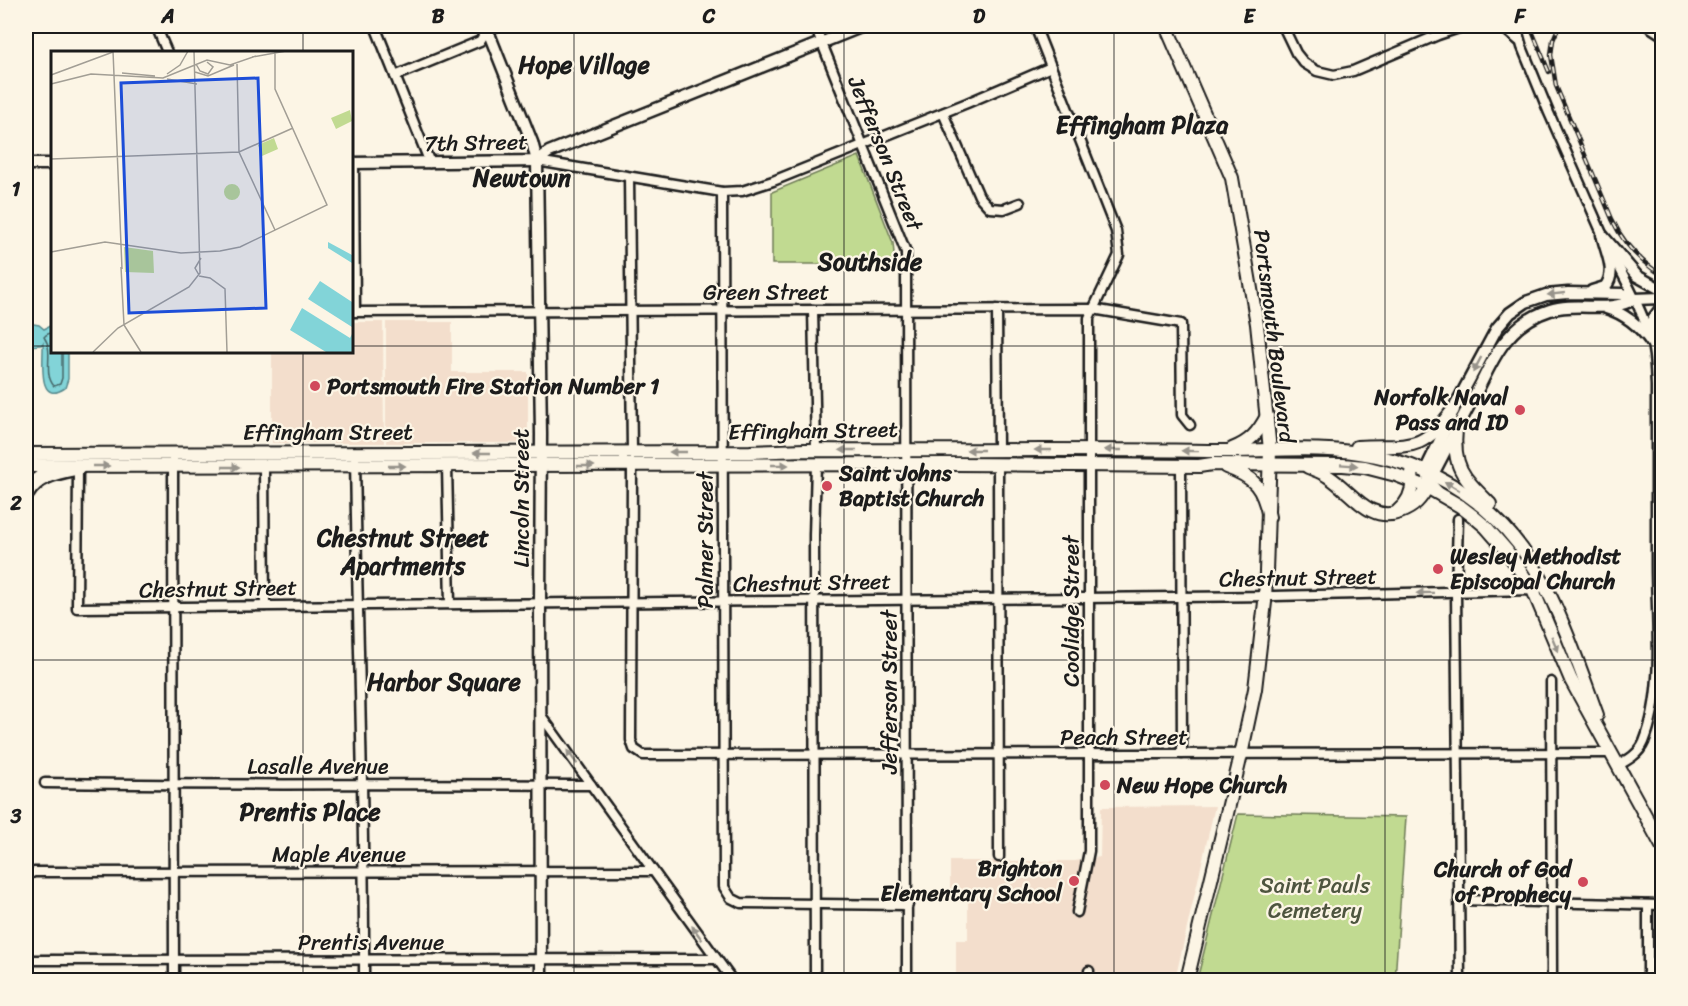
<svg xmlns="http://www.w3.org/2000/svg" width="1688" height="1006" font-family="Sriracha,sans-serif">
  <rect width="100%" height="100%" fill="#fcf5e5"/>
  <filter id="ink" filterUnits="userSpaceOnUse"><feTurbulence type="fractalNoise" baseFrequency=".0167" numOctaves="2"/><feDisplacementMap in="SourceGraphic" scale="12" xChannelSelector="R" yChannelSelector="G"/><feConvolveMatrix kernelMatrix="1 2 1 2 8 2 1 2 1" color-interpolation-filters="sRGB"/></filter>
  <g filter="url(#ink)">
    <!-- built -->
    <g fill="#f3decc">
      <path d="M351 322H383L384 443H272V351H351Z"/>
      <path d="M386 322H452V372H528V443H386Z"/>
      <path d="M1215 806 1175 980H956V940H968V901H950V861H1075L1100 857 1101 807Z"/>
    </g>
    <!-- green -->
    <g fill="#c1da91" stroke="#6e7b56" stroke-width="1.5">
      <path d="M859 156 893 243 895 264H772V192Z"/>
      <path d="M1238 814 1406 817 1395 980H1197Z"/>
    </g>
    <!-- water -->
    <path fill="#82d4d8" stroke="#598a8d" stroke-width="1.5" d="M28 323 39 325 44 329 52 325V351H68V379L65 388C36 407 44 358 43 343L41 345 26 346V325Z"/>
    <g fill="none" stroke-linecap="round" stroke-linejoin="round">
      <!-- shore -->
      <path stroke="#456667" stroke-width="1.5" d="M52 332 46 335 44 337C55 352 42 372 54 386L60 384 62 378V351"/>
      <!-- minor casing -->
      <g stroke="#1c1c1c" stroke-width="13">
        <g id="minor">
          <path d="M156 26 167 52"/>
          <path d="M375 26 430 163"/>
          <path d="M815 26 906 252 907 980"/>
          <path d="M1035 26 1116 231 1119 255 1089 318V851L1077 912"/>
          <path d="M1283 26 1296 53 1304 63 1317 71 1334 75 1353 71 1438 35 1465 26"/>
          <path d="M1497 26 1507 31 1519 41"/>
          <path d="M1516 26 1522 47 1549 113 1604 238"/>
          <path d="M1648 26 1662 35"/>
          <path d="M395 76 480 41 487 30 498 26"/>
          <path d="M943 113 979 196 990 208 1004 209 1020 203"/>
          <path d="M537 161 722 192 742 191 773 181 967 103 1051 67"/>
          <path d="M354 163 355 311"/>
          <path d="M629 177 632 452"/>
          <path d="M722 192 724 887 731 898 741 903 908 905"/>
          <path d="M1610 250C1623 276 1639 303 1648 331 1655 349 1655 368 1656 386 1656 446 1656 505 1656 565 1656 621 1665 689 1644 742 1639 754 1628 760 1617 766"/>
          <path d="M997 309 998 450"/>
          <path d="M813 310 816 450"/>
          <path d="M351 312 1093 309 1181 324 1182 415 1190 425"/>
          <path d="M355 453C357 629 365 805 364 980"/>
          <path d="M173 454 174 980"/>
          <path d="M998 465 999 857"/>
          <path d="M1181 465 1182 754"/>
          <path d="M447 466 450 604"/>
          <path d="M632 466 631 740 634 749 643 755 1611 753"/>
          <path d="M78 467 77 608 1274 596 1537 590"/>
          <path d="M264 467 265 606"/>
          <path d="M1458 519 1456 592 1460 980"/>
          <path d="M1551 682 1552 980"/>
          <path d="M540 714 732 980"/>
          <path d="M45 783C227 786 409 783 591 785"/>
          <path d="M26 876 34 872 653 871"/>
          <path d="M1459 900 1662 905"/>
          <path d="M1648 905V980"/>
          <path d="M26 960 716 959"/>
          <path d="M1089 971V980"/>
          <path d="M815 980 814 535 816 465"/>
        </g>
      </g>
      <!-- tertiary casing -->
      <g stroke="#1c1c1c" stroke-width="15">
        <g id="tertiary">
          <path d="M486 26 532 142 537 161 541 434 540 603 541 980"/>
          <path d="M351 163 537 161 549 152 863 26"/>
          <path d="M26 164H52"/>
          <path d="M1602 235 1637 276 1662 290"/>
          <path d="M1592 291 1605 287C1617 272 1607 255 1603 238"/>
          <path d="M1606 308C1626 314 1640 326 1652 343"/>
          <path d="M1652 343 1653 319 1662 307"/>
          <path d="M1429 482C1445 451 1461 420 1478 389 1487 372 1495 352 1508 338 1519 325 1534 315 1550 310 1577 301 1609 314 1634 299"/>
          <path d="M1438 492 1429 482 1427 472 1428 465 1448 424 1453 410 1497 328 1510 313 1526 302 1546 295 1568 293 1623 294 1634 299 1662 298"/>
        </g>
      </g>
      <!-- secondary casing -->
      <g stroke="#1c1c1c" stroke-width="16">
        <path id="secondary" d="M1166 26 1232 178 1257 324 1270 450 1265 602 1255 689 1241 755 1187 980"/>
      </g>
      <!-- primary casing -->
      <g stroke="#1c1c1c" stroke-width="16">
        <g id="primary">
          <path d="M1456 429C1452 468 1464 478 1490 504"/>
          <path d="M1357 447C1407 444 1420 455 1453 410"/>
          <path d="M1232 449C1250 442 1258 433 1267 416"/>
          <path d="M26 454 750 452 805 450C939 451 1073 449 1208 451 1263 452 1321 444 1376 456 1420 465 1462 486 1495 518 1549 569 1572 647 1597 715"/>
          <path d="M26 466 954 464 1199 466 1212 464 1343 465 1365 467 1396 475 1427 487 1460 506 1473 516 1486 527 1507 551 1533 590 1571 680 1662 846"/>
          <path d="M1226 467C1255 477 1263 488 1269 517"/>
          <path d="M1308 467C1315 470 1323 472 1329 477 1352 492 1369 523 1400 512 1414 507 1421 499 1427 487"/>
          <path d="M1398 511C1409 502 1414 488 1412 473"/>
        </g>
      </g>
      <!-- motorway casing -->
      <g stroke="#1c1c1c" stroke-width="20">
        <g id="motorway">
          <path d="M26 455V454"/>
          <path d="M26 493C37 474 58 471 78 467"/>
        </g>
      </g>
      <!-- minor -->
      <use href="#minor" stroke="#fcf5e5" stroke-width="8"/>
      <!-- tertiary -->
      <use href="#tertiary" stroke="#fcf5e5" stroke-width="10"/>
      <!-- secondary -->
      <use href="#secondary" stroke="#fcf5e5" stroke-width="12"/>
      <!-- primary -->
      <use href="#primary" stroke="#fcf5e5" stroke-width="12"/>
      <!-- motorway -->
      <use href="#motorway" stroke="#fcf5e5" stroke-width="15"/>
      <!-- rail casing -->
      <g stroke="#1c1c1c" stroke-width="4.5">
        <g id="rail">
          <path d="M1530 26 1549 72"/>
          <path d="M1559 26 1553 40 1551 55 1556 86 1612 219C1623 243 1639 261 1662 275"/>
        </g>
      </g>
      <!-- rail -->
      <use href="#rail" stroke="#fcf5e5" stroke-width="2" stroke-dasharray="7" stroke-linecap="butt"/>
    </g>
    <!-- one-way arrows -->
    <defs><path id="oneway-solid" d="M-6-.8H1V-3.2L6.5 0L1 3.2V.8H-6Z" transform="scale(1.5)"/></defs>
    <g fill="#97938b">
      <use href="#oneway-solid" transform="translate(1556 294) rotate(174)"/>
      <use href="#oneway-solid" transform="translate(1477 365) rotate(118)"/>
      <use href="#oneway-solid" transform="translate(848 450) rotate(-180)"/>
      <use href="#oneway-solid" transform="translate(975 450) rotate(-180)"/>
      <use href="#oneway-solid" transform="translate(1043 450) rotate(-180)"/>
      <use href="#oneway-solid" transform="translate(1113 450) rotate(-180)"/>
      <use href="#oneway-solid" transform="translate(1190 451) rotate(-179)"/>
      <use href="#oneway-solid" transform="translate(678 452) rotate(-180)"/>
      <use href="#oneway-solid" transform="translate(482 453) rotate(180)"/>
      <use href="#oneway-solid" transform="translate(780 465)"/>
      <use href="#oneway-solid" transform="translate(1349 465) rotate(4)"/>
      <use href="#oneway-solid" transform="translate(101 466)"/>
      <use href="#oneway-solid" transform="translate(397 466)"/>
      <use href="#oneway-solid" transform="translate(586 466)"/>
      <use href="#oneway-solid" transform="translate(231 467)"/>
      <use href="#oneway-solid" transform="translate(1452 486) rotate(-149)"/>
      <use href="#oneway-solid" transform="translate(1425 593) rotate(179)"/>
      <use href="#oneway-solid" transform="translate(1555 644) rotate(67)"/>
      <use href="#oneway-solid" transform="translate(572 757) rotate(-126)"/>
      <use href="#oneway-solid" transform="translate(697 933) rotate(-126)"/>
    </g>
  </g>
  <!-- grid -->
  <path fill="none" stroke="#1c1c1c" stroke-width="1.5" stroke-opacity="0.55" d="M303 26V52M574 26V980M844 26V980M1114 26V980M1385 26V980M26 346H52M351 346H1662M303 351V980M26 660H1662"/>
  <!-- markers -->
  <g fill="#d1495b" stroke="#fcf5e5" stroke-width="2">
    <circle cx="315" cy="386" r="6"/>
    <circle cx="1520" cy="410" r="6"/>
    <circle cx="827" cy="486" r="6"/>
    <circle cx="1438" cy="569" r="6"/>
    <circle cx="1105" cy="785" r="6"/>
    <circle cx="1074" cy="881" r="6"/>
    <circle cx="1583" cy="882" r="6"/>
  </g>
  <g text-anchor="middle" stroke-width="4.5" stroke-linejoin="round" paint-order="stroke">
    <!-- street labels -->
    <g font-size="22" fill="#1c1c1c" stroke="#fcf5e5">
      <text transform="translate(476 142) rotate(-1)" y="8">7th Street</text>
      <text transform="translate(886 153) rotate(68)" y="8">Jefferson Street</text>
      <text x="766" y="300">Green Street</text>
      <text transform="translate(1275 336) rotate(83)" y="8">Portsmouth Boulevard</text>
      <text transform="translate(813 430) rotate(-1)" y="8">Effingham Street</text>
      <text x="328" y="440">Effingham Street</text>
      <text transform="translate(521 498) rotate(-90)" y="8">Lincoln Street</text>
      <text transform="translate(705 540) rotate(-90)" y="8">Palmer Street</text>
      <text transform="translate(1298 577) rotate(-1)" y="8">Chestnut Street</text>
      <text transform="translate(812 582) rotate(-1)" y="8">Chestnut Street</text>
      <text transform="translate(218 588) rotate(-1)" y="8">Chestnut Street</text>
      <text transform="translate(1071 611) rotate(-90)" y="8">Coolidge Street</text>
      <text transform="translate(889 692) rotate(-90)" y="8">Jefferson Street</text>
      <text x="1124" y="745">Peach Street</text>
      <text x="318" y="774">Lasalle Avenue</text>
      <text x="339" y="862">Maple Avenue</text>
      <text x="371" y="950">Prentis Avenue</text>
    </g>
    <!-- poi labels -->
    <g font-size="22" font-weight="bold" fill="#1c1c1c" stroke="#fcf5e5" text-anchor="start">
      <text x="327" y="394">Portsmouth Fire Station Number 1</text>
      <text x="1508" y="405" text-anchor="end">Norfolk Naval<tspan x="1508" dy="25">Pass and ID</tspan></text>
      <text x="839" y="481">Saint Johns<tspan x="839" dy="25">Baptist Church</tspan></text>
      <text x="1450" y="564">Wesley Methodist<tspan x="1450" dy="25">Episcopal Church</tspan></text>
      <text x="1117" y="793">New Hope Church</text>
      <text x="1062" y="876" text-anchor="end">Brighton<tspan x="1062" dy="25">Elementary School</tspan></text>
      <text x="1571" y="877" text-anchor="end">Church of God<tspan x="1571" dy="25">of Prophecy</tspan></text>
    </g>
    <!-- park labels -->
    <g font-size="22" fill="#4e553f" stroke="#fcf5e5">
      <text x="1315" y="893">Saint Pauls<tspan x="1315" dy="25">Cemetery</tspan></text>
    </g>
    <!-- neighbourhood labels -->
    <g font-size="24" font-weight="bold" fill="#1c1c1c" stroke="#fcf5e5">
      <text x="584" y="73">Hope Village</text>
      <text x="1142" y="133">Effingham Plaza</text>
      <text x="522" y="186">Newtown</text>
      <text x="870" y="270">Southside</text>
      <text x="403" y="546">Chestnut Street<tspan x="403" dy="28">Apartments</tspan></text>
      <text x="444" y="690">Harbor Square</text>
      <text x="310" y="820">Prentis Place</text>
    </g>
  </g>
  <!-- overview -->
  <g transform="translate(51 51)">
    <rect width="302" height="302" fill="#fcf5e5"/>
    <path d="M299 59 301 70 285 78 280 67ZM223 87 227 98 211 105 207 94ZM173 141a8 8 0 1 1 16 0a8 8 0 1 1-16 0ZM73 196 102 200 103 222 74 221Z" fill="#c1da91"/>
    <path d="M277 191 301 204V212L277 197ZM269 230 301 251V276L257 248ZM251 257 299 287 301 283V301H275L239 279Z" fill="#82d4d8"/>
    <path fill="none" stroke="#a29e95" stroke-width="1.5" d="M62 0 71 218M201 6 235 0M145 13 149 20 157 23 162 16 156 11M186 13 188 101 224 179M144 21 157 25 183 14M71 22 104 25M116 23 129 14 137 0M0 24 62 1M116 28 146 33M0 33 40 23 112 27 156 9 179 14 205 5M0 108 188 101 242 77M0 201 54 191 130 202 169 200 189 196 276 154 224 38V0M70 216 73 274 90 301M148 224 144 217 150 207M148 225 159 227 174 238 176 301M42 301 67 277 138 236 149 222 143 0"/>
    <path fill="#1d4ed8" fill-opacity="0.15" stroke="#1d4ed8" stroke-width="3" d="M207 27 215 257 78 262 70 32Z"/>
    <rect width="302" height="302" fill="none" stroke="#1c1c1c" stroke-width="3"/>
  </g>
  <!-- margin -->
  <rect width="1688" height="1006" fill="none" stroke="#fcf5e5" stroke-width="66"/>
  <rect x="33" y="33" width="1622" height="940" fill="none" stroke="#1c1c1c" stroke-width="2"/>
  <g font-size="20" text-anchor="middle" font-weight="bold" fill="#1c1c1c">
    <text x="168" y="23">A</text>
    <text x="438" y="23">B</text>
    <text x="709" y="23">C</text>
    <text x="979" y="23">D</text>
    <text x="1249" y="23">E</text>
    <text x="1520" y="23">F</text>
    <text x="16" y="196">1</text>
    <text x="16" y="510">2</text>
    <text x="16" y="823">3</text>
  </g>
</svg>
